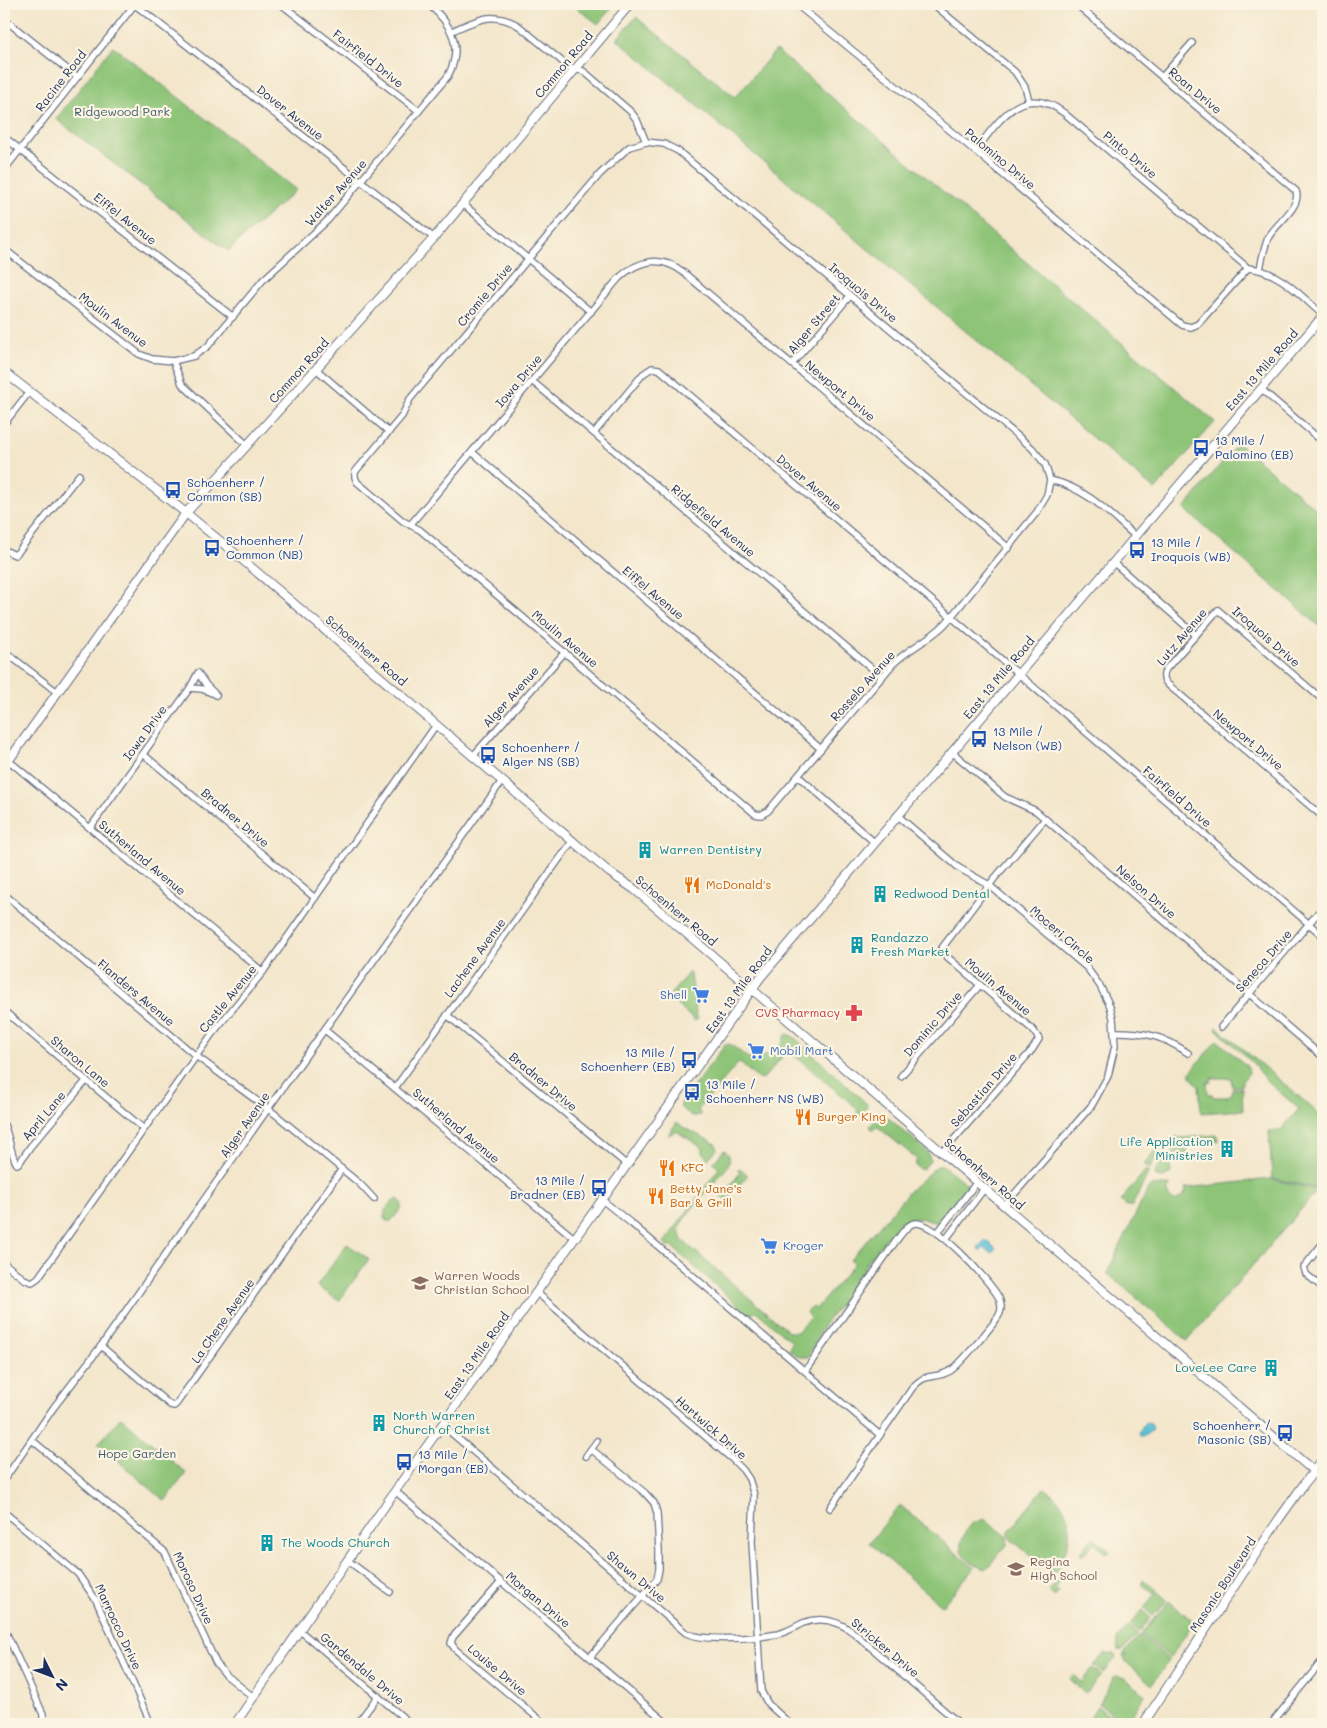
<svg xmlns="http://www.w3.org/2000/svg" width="1327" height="1728" font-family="Mali,sans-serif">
  <rect width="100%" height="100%" fill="#fcf5e5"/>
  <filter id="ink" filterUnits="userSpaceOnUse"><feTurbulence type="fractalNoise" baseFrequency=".02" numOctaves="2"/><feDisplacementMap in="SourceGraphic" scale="10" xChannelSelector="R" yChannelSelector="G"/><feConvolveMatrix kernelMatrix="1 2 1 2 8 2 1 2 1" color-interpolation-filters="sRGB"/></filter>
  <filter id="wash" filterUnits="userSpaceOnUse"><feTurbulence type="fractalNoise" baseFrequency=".0096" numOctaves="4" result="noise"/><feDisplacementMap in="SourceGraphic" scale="20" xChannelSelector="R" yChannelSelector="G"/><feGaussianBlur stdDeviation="1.12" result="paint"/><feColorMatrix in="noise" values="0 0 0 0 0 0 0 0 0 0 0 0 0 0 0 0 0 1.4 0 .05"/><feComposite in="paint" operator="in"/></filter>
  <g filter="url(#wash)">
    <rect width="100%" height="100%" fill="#f3e6ca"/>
    <!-- green -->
    <g fill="#8dc477" stroke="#547a6a">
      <path d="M572 4H615L598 24Z"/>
      <path d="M636 17 735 97 776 50 1215 422 1155 490 617 39Z"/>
      <path d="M113 46 296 190 228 251 56 119Z"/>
      <path d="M1238 443 1323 515V629L1184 509Z"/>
      <path d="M689 972C696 988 691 1003 698 1019L695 1021 670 999 671 994Z"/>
      <path d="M1217 1027 1323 1117V1184L1319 1189 1272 1178 1269 1131 1281 1130 1299 1109 1268 1082 1254 1064 1216 1029Z"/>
      <path d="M787 1034 794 1037 866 1103 867 1107 859 1116 856 1115 858 1109 788 1050 764 1078 758 1079 739 1062 698 1110 700 1113V1115L692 1117 681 1108V1103L725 1045 730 1044 748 1058 771 1054C776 1051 784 1042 784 1037Z"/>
      <path d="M1217 1040 1248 1067 1249 1073 1242 1081V1086L1232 1087 1231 1078H1211V1082L1207 1083 1208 1094H1212L1213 1097H1227L1232 1094V1089L1242 1088 1243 1110 1201 1113 1199 1086 1191 1078 1190 1073Z"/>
      <path d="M885 1115 928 1152 930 1161 923 1169H919L915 1165 917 1159 878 1127 872 1129 870 1126 878 1117Z"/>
      <path d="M677 1122 683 1127 716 1144 717 1149 708 1159 703 1153V1148L676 1131 668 1135Z"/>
      <path d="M1217 1135 1218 1141 1187 1144 1188 1156 1182 1157 1180 1138Z"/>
      <path d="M1178 1137 1180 1158 1177 1159 1170 1147V1139Z"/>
      <path d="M724 1150C731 1155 730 1159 728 1166 719 1178 682 1217 679 1229 679 1232 681 1237 682 1240L789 1332H797L810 1318 806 1312 812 1306 816 1309 854 1264 850 1260 912 1188 936 1167 942 1165 967 1184 966 1189 938 1223 927 1219 909 1218 890 1237H887L878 1249 879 1252 876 1258 872 1255 863 1268 866 1271 824 1325 808 1357H799L789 1350 792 1342 756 1311 750 1316 671 1246 668 1248 664 1243 719 1168 713 1163Z"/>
      <path d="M1155 1151 1158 1153 1150 1169 1144 1164Z"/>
      <path d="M1164 1156H1166L1170 1164 1171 1173 1164 1178 1156 1177 1155 1173Z"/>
      <path d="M739 1168 747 1174V1176L728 1198H724L719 1194V1190L721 1189 725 1192 740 1173 737 1170Z"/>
      <path d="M1146 1170 1149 1172 1132 1206H1127L1120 1201Z"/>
      <path d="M1271 1179 1318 1190 1187 1341 1107 1273 1148 1189 1151 1186 1170 1185 1167 1192 1169 1197 1174 1201 1183 1197 1186 1191 1185 1188Z"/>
      <path d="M398 1199 402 1203 401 1209 391 1221H386L384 1217C384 1210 391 1201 398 1199Z"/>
      <path d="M347 1244 369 1259 339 1301 317 1286Z"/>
      <path d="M121 1417 186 1473 165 1501 98 1444Z"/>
      <path d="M1044 1488C1078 1509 1074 1545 1054 1574L1009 1538V1531Z"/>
      <path d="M900 1505 974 1568 942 1606 869 1543Z"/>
      <path d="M984 1519 1007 1537V1545L986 1569C970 1565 954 1553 964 1536 965 1533 967 1527 970 1525 973 1522 980 1521 984 1519Z"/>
      <path d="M1093 1537 1110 1551 1107 1554 1094 1543 1082 1556 1079 1554Z"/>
      <path d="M1064 1572 1067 1573 1055 1588 1059 1592 1056 1596H1053L1048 1590Z"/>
      <path d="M1144 1580 1167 1600 1153 1616 1144 1608 1155 1595 1141 1583Z"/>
      <path d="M1169 1601 1194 1622 1170 1658 1141 1634Z"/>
      <path d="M1142 1610 1151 1618 1139 1632 1130 1624Z"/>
      <path d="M1129 1626 1138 1634 1123 1650 1119 1651 1117 1639Z"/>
      <path d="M1140 1635 1169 1660 1152 1685 1126 1662 1123 1655 1127 1656 1124 1654V1653Z"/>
      <path d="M1105 1653 1111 1655 1114 1653 1116 1658 1103 1673 1094 1665Z"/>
      <path d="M1093 1668 1101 1675 1087 1692H1084L1069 1679 1073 1675 1081 1682Z"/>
      <path d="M1117 1676 1125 1678 1145 1695 1126 1724H1123L1099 1704 1113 1679Z"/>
      <path d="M1097 1706 1119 1724H1092L1090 1718Z"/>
    </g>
    <!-- water -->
    <g fill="#59c2d5" stroke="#3a789a">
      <path d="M986 1240 996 1249 992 1253 984 1248 982 1250H979L978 1247Z"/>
      <path d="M1145 1422 1151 1424 1153 1429 1143 1437 1140 1436 1139 1432Z"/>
    </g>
  </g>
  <g filter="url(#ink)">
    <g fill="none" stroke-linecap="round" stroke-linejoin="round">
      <!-- street casing -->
      <g stroke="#676f84" stroke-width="8">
        <g id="street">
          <path d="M134 4 434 238"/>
          <path d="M281 4 419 111"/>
          <path d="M796 4 975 151 1182 325 1191 327 1198 324 1248 268"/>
          <path d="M933 4 1015 72 1025 87 1029 101"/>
          <path d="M1076 4 1296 191C1302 207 1275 224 1268 238 1264 248 1262 259 1260 269"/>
          <path d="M4 19 77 77"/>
          <path d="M452 31C477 20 492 10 519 26L570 68 583 71 587 74 631 112 637 120 646 142 664 144 678 151 1032 448 1045 464 1050 480C1086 488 1108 512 1135 536"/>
          <path d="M1163 76 1192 43"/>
          <path d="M4 137 233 317"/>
          <path d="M646 142 629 147 600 174 410 399 402 416 355 472V477L357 482 403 521 420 530 755 814 761 815 768 811 893 664C909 648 930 640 946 623L1037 512 1047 495 1050 480"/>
          <path d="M975 151C999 121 1022 81 1064 113L1248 268C1279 270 1301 296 1323 315"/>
          <path d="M4 170 135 4"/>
          <path d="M463 204 591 312"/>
          <path d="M4 249 139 354 152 359 173 361 194 356 208 346 263 280 328 220 448 76C464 46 451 23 428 4"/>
          <path d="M173 361 182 384 247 445"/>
          <path d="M792 364 850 296"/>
          <path d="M316 369 389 432"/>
          <path d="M532 381 882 677"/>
          <path d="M1261 389 1323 442"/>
          <path d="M4 424 29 392"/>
          <path d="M594 433 643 374 652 368 659 369 1008 665 1323 936"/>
          <path d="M472 452 821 749"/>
          <path d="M410 525 619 278C638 260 661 255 683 272L1009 548"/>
          <path d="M4 550 15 555 18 552 79 475"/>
          <path d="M1113 562 1196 635"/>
          <path d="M4 651 57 692"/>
          <path d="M190 688 202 689 212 693"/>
          <path d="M1323 700 1218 610 1166 669C1159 681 1170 686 1178 693L1323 817"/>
          <path d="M4 749 12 756"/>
          <path d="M952 752 1005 797 1036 811 1323 1057"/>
          <path d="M143 754 315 898"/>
          <path d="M473 756 565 652"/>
          <path d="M8 760 263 972"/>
          <path d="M798 776 874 842"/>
          <path d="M897 815 959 868 989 885 1087 968 1100 986 1110 1006 1113 1018 1115 1046 1108 1076 1092 1105 1004 1206"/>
          <path d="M90 828 190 688 198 673 206 685 216 695"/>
          <path d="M4 894 196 1056 275 1114 360 1184 374 1199"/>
          <path d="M4 1011 144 1129"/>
          <path d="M447 1015 626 1164"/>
          <path d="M1221 1027 1323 907"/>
          <path d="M325 1030 574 1238"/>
          <path d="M1116 1032C1146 1032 1163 1036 1188 1053"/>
          <path d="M901 1076 980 985"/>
          <path d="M395 1088 573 840"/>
          <path d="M4 1125C9 1136 12 1159 17 1164L20 1162 30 1147 86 1081"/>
          <path d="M943 1152 1032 1050 1039 1039 1033 1030 945 955 942 948 994 879 1045 819"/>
          <path d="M601 1199 632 1224 880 1435"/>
          <path d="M938 1232 977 1182"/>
          <path d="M946 1239 984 1189"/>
          <path d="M1323 1243 1304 1267 1306 1274 1323 1288"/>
          <path d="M4 1263 24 1279 32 1282 38 1278 212 1034 263 972 436 725"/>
          <path d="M536 1292 733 1460 743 1470 749 1479 754 1495 752 1542 761 1691 768 1704 790 1724"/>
          <path d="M101 1346 170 1405 174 1406 177 1403 342 1169"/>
          <path d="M805 1371 896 1241C901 1235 907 1224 915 1223 934 1220 991 1282 999 1298 1001 1303 1002 1308 1000 1313 997 1321 958 1367 950 1371 934 1380 928 1371 913 1387L830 1508"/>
          <path d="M442 1425 686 1633C705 1642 757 1638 778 1634 787 1632 795 1627 803 1623 821 1616 839 1621 854 1633L960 1724"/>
          <path d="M32 1440 165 1552 216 1663 226 1675 253 1697"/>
          <path d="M586 1456 597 1441"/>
          <path d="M4 1480 54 1407 101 1346 282 1089 502 781"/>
          <path d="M395 1491 668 1724"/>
          <path d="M4 1512 78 1574 96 1600 151 1724"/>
          <path d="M347 1560 390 1592"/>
          <path d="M501 1582 453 1637 451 1643 455 1649 545 1724"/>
          <path d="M4 1628 43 1714V1724"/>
          <path d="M299 1630 411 1724"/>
          <path d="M590 1657 657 1579 659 1569V1550L657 1513 654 1503 645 1493 591 1449"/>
          <path d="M357 1724 378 1696"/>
          <path d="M1271 1724 1323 1660"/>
        </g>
      </g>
      <!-- secondary casing -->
      <g stroke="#676f84" stroke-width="10">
        <g id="secondary">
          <path d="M4 372 186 513 225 545 609 872 634 889 740 979 1323 1479"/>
          <path d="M4 767 186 513 434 238 630 4"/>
          <path d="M235 1724 395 1491 760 978 1323 316"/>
          <path d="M1143 1724 1279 1519 1304 1484 1323 1459"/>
        </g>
      </g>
      <!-- street -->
      <use href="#street" stroke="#fff" stroke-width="5.5"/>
      <!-- secondary -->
      <use href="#secondary" stroke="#fff" stroke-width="8"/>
    </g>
  </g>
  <!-- icons -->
  <defs>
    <g id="bus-bare" transform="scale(1.35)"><path d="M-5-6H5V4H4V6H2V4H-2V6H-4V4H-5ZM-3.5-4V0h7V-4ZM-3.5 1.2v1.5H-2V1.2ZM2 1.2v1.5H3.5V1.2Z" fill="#1a4fb4" stroke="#fcf5e5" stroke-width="2.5" paint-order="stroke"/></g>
    <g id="building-bare" transform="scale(1.35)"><path d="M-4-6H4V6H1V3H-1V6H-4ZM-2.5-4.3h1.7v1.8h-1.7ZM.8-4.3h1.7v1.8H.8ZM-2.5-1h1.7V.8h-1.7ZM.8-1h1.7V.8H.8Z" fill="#0f9aa8" stroke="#fcf5e5" stroke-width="2.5" paint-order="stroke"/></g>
    <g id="restaurant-bare" transform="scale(1.35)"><path d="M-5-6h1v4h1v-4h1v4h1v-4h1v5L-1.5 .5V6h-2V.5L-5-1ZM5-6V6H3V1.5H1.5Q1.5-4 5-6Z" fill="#e8710a" stroke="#fcf5e5" stroke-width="2.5" paint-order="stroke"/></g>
    <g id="supermarket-bare" transform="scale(1.35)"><path d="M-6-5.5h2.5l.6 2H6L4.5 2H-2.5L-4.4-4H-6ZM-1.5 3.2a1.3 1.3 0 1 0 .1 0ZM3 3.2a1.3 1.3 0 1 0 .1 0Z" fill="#3f7fe0" stroke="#fcf5e5" stroke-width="2.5" paint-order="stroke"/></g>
    <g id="pharmacy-bare" transform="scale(1.35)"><path d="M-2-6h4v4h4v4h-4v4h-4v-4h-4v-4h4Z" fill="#e0444e" stroke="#fcf5e5" stroke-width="2.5" paint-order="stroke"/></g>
    <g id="school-bare" transform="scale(1.35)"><path d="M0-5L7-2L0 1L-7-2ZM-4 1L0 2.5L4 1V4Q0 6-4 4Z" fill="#8d6e63" stroke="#fcf5e5" stroke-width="2.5" paint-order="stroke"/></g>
  </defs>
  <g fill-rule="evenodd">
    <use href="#bus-bare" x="1201" y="448"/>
    <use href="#bus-bare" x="173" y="490"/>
    <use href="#bus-bare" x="212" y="548"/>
    <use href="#bus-bare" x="1137" y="550"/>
    <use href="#bus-bare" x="979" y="739"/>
    <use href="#bus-bare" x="488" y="755"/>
    <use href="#building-bare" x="645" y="850"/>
    <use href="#restaurant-bare" x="692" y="885"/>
    <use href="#building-bare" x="880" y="894"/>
    <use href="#building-bare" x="857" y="945"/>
    <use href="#supermarket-bare" x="701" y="995"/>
    <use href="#pharmacy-bare" x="854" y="1013"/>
    <use href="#supermarket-bare" x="756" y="1051"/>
    <use href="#bus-bare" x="689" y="1060"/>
    <use href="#bus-bare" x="692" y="1092"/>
    <use href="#restaurant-bare" x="803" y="1117"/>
    <use href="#building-bare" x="1227" y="1149"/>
    <use href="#restaurant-bare" x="667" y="1168"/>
    <use href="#bus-bare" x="599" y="1188"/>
    <use href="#restaurant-bare" x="656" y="1196"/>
    <use href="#supermarket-bare" x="769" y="1246"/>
    <use href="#school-bare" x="420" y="1283"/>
    <use href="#building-bare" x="1271" y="1368"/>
    <use href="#building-bare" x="379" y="1423"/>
    <use href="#bus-bare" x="1285" y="1433"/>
    <use href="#bus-bare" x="404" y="1462"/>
    <use href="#building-bare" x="267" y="1543"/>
    <use href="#school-bare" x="1016" y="1569"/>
  </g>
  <g text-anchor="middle" stroke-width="4.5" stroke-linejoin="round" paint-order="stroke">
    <!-- street labels -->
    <g font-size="12" fill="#1b2f5e" stroke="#fcf5e5">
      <text transform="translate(368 59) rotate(38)" y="4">Fairfield Drive</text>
      <text transform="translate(564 65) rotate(-50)" y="4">Common Road</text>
      <text transform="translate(61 81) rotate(-52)" y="4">Racine Road</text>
      <text transform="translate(1195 91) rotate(40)" y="4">Roan Drive</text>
      <text transform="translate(290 113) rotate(38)" y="4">Dover Avenue</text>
      <text transform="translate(1130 155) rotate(40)" y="4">Pinto Drive</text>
      <text transform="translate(1000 159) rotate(40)" y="4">Palomino Drive</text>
      <text transform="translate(336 193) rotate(-48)" y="4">Walter Avenue</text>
      <text transform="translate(125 219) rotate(38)" y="4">Eiffel Avenue</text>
      <text transform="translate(863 293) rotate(40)" y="4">Iroquois Drive</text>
      <text transform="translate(485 295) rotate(-50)" y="4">Cromie Drive</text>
      <text transform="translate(113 320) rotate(37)" y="4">Moulin Avenue</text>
      <text transform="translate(814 324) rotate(-50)" y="4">Alger Street</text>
      <text transform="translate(1262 370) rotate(-49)" y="4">East 13 Mile Road</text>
      <text transform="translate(299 371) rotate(-48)" y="4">Common Road</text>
      <text transform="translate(519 381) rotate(-50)" y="4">Iowa Drive</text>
      <text transform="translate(840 391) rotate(40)" y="4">Newport Drive</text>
      <text transform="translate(809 483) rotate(40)" y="4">Dover Avenue</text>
      <text transform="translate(713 521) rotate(40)" y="4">Ridgefield Avenue</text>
      <text transform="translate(653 593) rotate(40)" y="4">Eiffel Avenue</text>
      <text transform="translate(1182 637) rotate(-50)" y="4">Lutz Avenue</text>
      <text transform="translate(1266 637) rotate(41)" y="4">Iroquois Drive</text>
      <text transform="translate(565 639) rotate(40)" y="4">Moulin Avenue</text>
      <text transform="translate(366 651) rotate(40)" y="4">Schoenherr Road</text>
      <text transform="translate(999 678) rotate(-50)" y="4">East 13 Mile Road</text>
      <text transform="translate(863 686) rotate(-48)" y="4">Rosselo Avenue</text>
      <text transform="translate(511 697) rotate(-48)" y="4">Alger Avenue</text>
      <text transform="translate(145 733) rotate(-54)" y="4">Iowa Drive</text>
      <text transform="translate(1248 740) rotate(40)" y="4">Newport Drive</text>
      <text transform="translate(1177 797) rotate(41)" y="4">Fairfield Drive</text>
      <text transform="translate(235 818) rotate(40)" y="4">Bradner Drive</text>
      <text transform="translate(142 858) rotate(40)" y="4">Sutherland Avenue</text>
      <text transform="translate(1146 892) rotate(41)" y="4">Nelson Drive</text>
      <text transform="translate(676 911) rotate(40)" y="4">Schoenherr Road</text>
      <text transform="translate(1062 935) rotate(41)" y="4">Moceri Circle</text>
      <text transform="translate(475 958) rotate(-54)" y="4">Lachene Avenue</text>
      <text transform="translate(1264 961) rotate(-49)" y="4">Seneca Drive</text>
      <text transform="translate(998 987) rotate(40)" y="4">Moulin Avenue</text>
      <text transform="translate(739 990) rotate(-54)" y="4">East 13 Mile Road</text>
      <text transform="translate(136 993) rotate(40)" y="4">Flanders Avenue</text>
      <text transform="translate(228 999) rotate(-51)" y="4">Castle Avenue</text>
      <text transform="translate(933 1024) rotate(-49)" y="4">Dominic Drive</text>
      <text transform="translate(80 1062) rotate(40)" y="4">Sharon Lane</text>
      <text transform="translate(543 1082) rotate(40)" y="4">Bradner Drive</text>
      <text transform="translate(984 1090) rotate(-49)" y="4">Sebastian Drive</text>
      <text transform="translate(44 1116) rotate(-50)" y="4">April Lane</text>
      <text transform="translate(245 1125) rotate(-55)" y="4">Alger Avenue</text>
      <text transform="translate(456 1126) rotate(40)" y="4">Sutherland Avenue</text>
      <text transform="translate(984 1174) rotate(41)" y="4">Schoenherr Road</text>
      <text transform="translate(223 1321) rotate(-55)" y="4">La Chene Avenue</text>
      <text transform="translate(477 1356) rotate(-55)" y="4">East 13 Mile Road</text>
      <text transform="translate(711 1428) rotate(41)" y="4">Hartwick Drive</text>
      <text transform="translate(636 1577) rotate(40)" y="4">Shawn Drive</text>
      <text transform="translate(1223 1585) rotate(-57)" y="4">Masonic Boulevard</text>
      <text transform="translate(193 1588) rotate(65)" y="4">Moroso Drive</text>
      <text transform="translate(538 1600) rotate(40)" y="4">Morgan Drive</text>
      <text transform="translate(118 1627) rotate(65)" y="4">Marrocco Drive</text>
      <text transform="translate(885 1648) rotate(40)" y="4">Stricker Drive</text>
      <text transform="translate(362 1669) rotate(40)" y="4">Gardendale Drive</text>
      <text transform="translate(497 1670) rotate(40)" y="4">Louise Drive</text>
    </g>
    <!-- park labels -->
    <g font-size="12" fill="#3d5c66" stroke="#fcf5e5">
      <text x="122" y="116">Ridgewood Park</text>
      <text x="137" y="1458">Hope Garden</text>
    </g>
    <!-- transit labels -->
    <g font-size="12" fill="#164399" stroke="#fcf5e5" text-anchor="start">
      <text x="1215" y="445">13 Mile /<tspan x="1215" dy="14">Palomino (EB)</tspan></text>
      <text x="187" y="487">Schoenherr /<tspan x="187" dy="14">Common (SB)</tspan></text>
      <text x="226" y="545">Schoenherr /<tspan x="226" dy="14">Common (NB)</tspan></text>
      <text x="1151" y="547">13 Mile /<tspan x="1151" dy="14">Iroquois (WB)</tspan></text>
      <text x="993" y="736">13 Mile /<tspan x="993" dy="14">Nelson (WB)</tspan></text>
      <text x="502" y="752">Schoenherr /<tspan x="502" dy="14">Alger NS (SB)</tspan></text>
      <text x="675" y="1057" text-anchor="end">13 Mile /<tspan x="675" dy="14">Schoenherr (EB)</tspan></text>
      <text x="706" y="1089">13 Mile /<tspan x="706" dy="14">Schoenherr NS (WB)</tspan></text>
      <text x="585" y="1185" text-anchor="end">13 Mile /<tspan x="585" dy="14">Bradner (EB)</tspan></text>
      <text x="1271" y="1430" text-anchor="end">Schoenherr /<tspan x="1271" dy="14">Masonic (SB)</tspan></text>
      <text x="418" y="1459">13 Mile /<tspan x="418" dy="14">Morgan (EB)</tspan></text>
    </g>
    <!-- culture labels -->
    <g font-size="12" fill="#0d838f" stroke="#fcf5e5" text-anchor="start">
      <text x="659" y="854">Warren Dentistry</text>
      <text x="894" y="898">Redwood Dental</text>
      <text x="871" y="942">Randazzo<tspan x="871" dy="14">Fresh Market</tspan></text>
      <text x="1213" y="1146" text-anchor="end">Life Application<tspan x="1213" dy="14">Ministries</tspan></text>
      <text x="1257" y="1372" text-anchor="end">LoveLee Care</text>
      <text x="393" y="1420">North Warren<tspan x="393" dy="14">Church of Christ</tspan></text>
      <text x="281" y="1547">The Woods Church</text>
    </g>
    <!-- food labels -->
    <g font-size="12" fill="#c56008" stroke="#fcf5e5" text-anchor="start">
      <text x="706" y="889">McDonald's</text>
      <text x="817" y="1121">Burger King</text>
      <text x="681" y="1172">KFC</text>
      <text x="670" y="1193">Betty Jane's<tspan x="670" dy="14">Bar &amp; Grill</tspan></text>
    </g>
    <!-- shop labels -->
    <g font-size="12" fill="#366cbe" stroke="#fcf5e5" text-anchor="start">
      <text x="687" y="999" text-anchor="end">Shell</text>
      <text x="770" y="1055">Mobil Mart</text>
      <text x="783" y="1250">Kroger</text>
    </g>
    <!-- health labels -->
    <g font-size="12" fill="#be3a42" stroke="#fcf5e5" text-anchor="end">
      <text x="840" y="1017">CVS Pharmacy</text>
    </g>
    <!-- education labels -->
    <g font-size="12" fill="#785e54" stroke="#fcf5e5" text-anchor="start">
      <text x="434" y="1280">Warren Woods<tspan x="434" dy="14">Christian School</tspan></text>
      <text x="1030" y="1566">Regina<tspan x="1030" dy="14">High School</tspan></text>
    </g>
  </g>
  <!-- margin -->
  <rect width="1327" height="1728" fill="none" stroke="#fcf5e5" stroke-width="20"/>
  <!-- north arrow -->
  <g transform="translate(52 1676) rotate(132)" stroke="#fcf5e5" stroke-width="4" paint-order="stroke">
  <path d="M0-4L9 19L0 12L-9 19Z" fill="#1b2f5e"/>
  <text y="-8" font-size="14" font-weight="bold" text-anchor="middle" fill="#1b2f5e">N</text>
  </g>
</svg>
